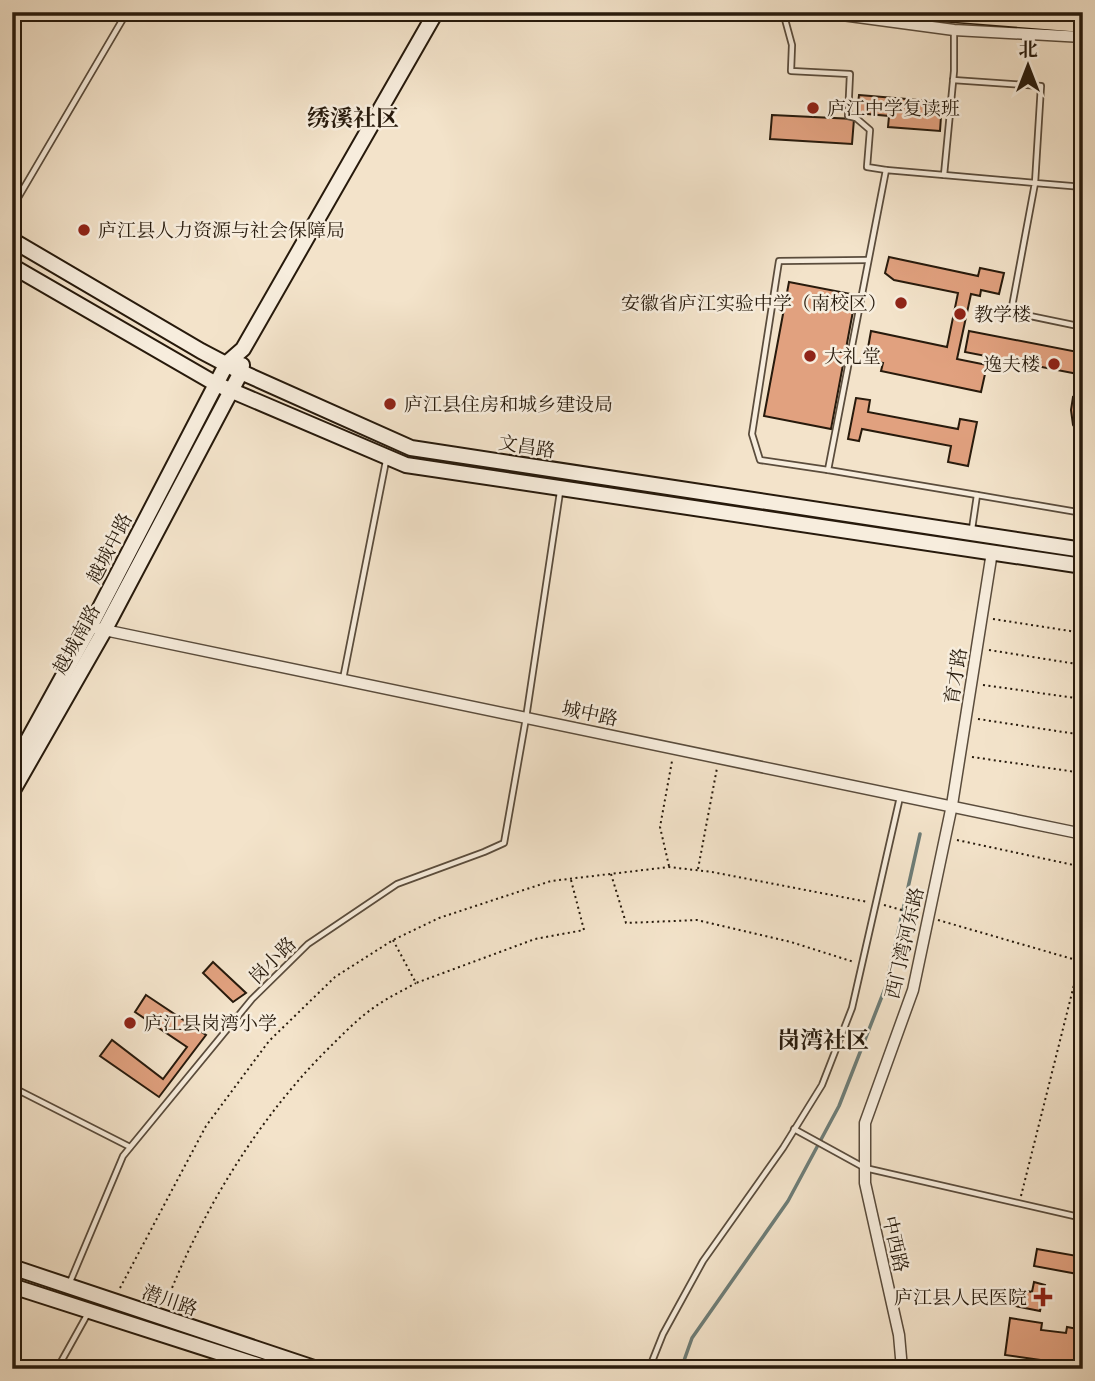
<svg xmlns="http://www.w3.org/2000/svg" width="1095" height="1381" font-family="'Libre Caslon Text','Noto Serif SC',serif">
  <rect width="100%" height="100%" fill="#f3e3ca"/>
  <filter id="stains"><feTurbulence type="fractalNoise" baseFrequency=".00286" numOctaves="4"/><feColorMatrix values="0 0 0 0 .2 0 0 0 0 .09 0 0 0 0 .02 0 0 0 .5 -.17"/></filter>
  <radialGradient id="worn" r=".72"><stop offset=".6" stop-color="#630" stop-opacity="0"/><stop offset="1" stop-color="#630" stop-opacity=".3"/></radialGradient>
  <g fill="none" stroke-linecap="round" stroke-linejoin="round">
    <!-- stream -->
    <path stroke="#6d7c76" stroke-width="3.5" d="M681 1369 692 1338 788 1201 839 1106 886 986 920 834"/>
  </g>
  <!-- building -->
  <g fill="#e1a17f" stroke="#271a0c" stroke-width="2">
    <path d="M859 95 942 102 940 131 888 127 889 116 857 113Z"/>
    <path d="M772 115 854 119 852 144 770 139Z"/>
    <path d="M889 257 978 276 980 268 1004 273 999 294 981 290 980 296 971 294 957 359 987 365 981 392 881 371 883 363 866 359 871 331 947 347 958 293 894 280 885 273Z"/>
    <path d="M789 282 856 295 831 429 764 416Z"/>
    <path d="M969 331 1083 353V375L965 352Z"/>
    <path d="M1073 397 1083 399V441L1073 425 1071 410Z"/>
    <path d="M856 398 870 400 868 412 958 429 960 419 977 422 968 466 948 462 951 446 862 429 859 441 848 439Z"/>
    <path d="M213 962 246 993 233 1002 203 973Z"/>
    <path d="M146 995 206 1035 159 1097 100 1056 112 1040 163 1079 187 1047 135 1012Z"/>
    <path d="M1037 1249 1083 1257V1275L1034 1266Z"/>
    <path d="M1034 1282 1045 1285 1040 1311 1010 1305 1013 1288 1032 1292Z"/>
    <path d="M1010 1318 1042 1323 1041 1330 1066 1333 1067 1327 1083 1330V1366L1005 1355Z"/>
  </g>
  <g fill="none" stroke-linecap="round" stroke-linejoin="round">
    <!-- lane casing -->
    <g stroke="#5a4c3c" stroke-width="8">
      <g id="lane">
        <path d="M783 12 792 45 791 71 850 74 848 116 856 118 870 130 867 167 886 170"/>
        <path d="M954 32V71L944 175 886 170 828 470 977 495"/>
        <path d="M953 80 1041 86 1035 183 1083 187"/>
        <path d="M944 175 1035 183 1011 312 1083 327"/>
        <path d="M12 208 127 12"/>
        <path d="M828 470 760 460 752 434 779 261 867 260"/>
        <path d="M972 529 977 495 1083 513"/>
        <path d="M343 679 386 461"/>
        <path d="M12 1087 130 1147"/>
        <path d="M794 1129 865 1168 1083 1218"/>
        <path d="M70 1282 123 1156 252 999 308 944 397 884 484 852 504 843 526 718 560 492"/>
        <path d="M57 1369 87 1315"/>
        <path d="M649 1369 663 1334 703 1261 783 1148 822 1085 852 1008 900 797"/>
      </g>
    </g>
    <!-- street casing -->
    <g stroke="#5a4c3c" stroke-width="13">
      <g id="street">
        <path d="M820 12 954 30 1083 37"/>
        <path d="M90 627 1083 834"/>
        <path d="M902 1369 899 1335 865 1183V1123L913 990 952 805 992 552"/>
      </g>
    </g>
    <!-- secondary casing -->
    <g stroke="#271a0c" stroke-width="18">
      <g id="secondary">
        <path d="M12 240 201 351 241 372 411 448 1083 550"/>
        <path d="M12 266 216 384 406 465 1083 566"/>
        <path d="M12 769 90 627 227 363 243 349 436 12"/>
        <path d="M12 792 104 631 241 372 242 365"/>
        <path d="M12 1267 317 1369"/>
        <path d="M12 1286 270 1369"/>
      </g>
    </g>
    <!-- primary casing -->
    <g stroke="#271a0c" stroke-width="19">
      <path id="primary" d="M933 12 1083 24"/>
    </g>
    <!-- path -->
    <g stroke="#271a0c" stroke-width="2" stroke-dasharray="2 3.5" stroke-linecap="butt">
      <path d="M993 619 1083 633"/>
      <path d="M989 650 1083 665"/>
      <path d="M983 685 1083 699"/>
      <path d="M978 719 1083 735"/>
      <path d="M972 757 1083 773"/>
      <path d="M957 840 1083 867"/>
      <path d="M669 866 660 827 672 761"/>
      <path d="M698 869 717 768"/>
      <path d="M611 874 626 923 697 920 791 942 854 962"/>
      <path d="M884 905 919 915"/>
      <path d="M938 920 1083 962"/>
      <path d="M393 940 416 983 535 939 584 930 571 880"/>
      <path d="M1021 1196 1083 949"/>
      <path d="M120 1288 206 1126 269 1041 335 977 393 940 439 918 551 881 669 867 712 872 868 902"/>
      <path d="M166 1303C202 1210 262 1112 334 1043 348 1029 362 1015 379 1004 391 996 404 990 416 983"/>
    </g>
    <!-- lane -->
    <use href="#lane" stroke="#f7eddd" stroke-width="4.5"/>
    <!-- street -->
    <use href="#street" stroke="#f7eddd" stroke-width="10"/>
    <!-- secondary -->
    <use href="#secondary" stroke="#f7eddd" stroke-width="14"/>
    <!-- primary -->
    <use href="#primary" stroke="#f3e3ca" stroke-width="16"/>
  </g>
  <!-- markers -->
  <g fill="#8f2418" stroke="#f7eddd" stroke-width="2.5">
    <circle cx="813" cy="108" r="7"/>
    <circle cx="84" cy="230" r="7"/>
    <circle cx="901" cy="303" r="7"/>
    <circle cx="960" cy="314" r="7"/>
    <circle cx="810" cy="356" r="7"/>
    <circle cx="1054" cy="364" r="7"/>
    <circle cx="390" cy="404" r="7"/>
    <circle cx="130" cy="1023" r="7"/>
    <path d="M1039.5 1286.5h7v7h7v7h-7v7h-7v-7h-7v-7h7z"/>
  </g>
  <g text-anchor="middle" stroke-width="5" stroke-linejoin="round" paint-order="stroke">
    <!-- poi labels -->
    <g font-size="19" fill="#271a0c" stroke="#f7eddd" text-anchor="start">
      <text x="827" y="115">庐江中学复读班</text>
      <text x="98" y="237">庐江县人力资源与社会保障局</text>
      <text x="887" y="310" text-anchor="end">安徽省庐江实验中学（南校区）</text>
      <text x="974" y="321">教学楼</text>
      <text x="824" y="363">大礼堂</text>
      <text x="1040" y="371" text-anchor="end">逸夫楼</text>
      <text x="404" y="411">庐江县住房和城乡建设局</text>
      <text x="144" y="1030">庐江县岗湾小学</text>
      <text x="1027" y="1304" text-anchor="end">庐江县人民医院</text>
    </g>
    <!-- street labels -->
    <g font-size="19" fill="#271a0c" stroke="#f7eddd">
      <text transform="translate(527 446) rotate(9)" y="7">文昌路</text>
      <text transform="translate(109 548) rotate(-63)" y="7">越城中路</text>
      <text transform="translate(76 639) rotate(-61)" y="7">越城南路</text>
      <text transform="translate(955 676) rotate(-81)" y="7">育才路</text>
      <text transform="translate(590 713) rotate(12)" y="7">城中路</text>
      <text transform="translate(904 943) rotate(-77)" y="7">西门湾河东路</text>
      <text transform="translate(272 960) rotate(-45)" y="7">岗小路</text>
      <text transform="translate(896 1244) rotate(77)" y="7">中西路</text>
      <text transform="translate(170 1300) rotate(19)" y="7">潜川路</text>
    </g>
    <!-- quarter labels -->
    <g font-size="23" font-weight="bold" fill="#271a0c" stroke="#f7eddd">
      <text x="353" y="126">绣溪社区</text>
      <text x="823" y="1048">岗湾社区</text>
    </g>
  </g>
  <!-- margin -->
  <rect width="1095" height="1381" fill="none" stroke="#f3e3ca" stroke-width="42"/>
  <rect x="14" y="14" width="1067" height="1353" fill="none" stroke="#271a0c" stroke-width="3.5"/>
  <rect x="21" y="21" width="1053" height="1339" fill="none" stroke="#271a0c" stroke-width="2"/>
  <!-- north arrow -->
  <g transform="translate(1028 66)" stroke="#f7eddd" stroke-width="5" paint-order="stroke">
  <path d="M0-5L12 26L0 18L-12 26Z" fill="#271a0c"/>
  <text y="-10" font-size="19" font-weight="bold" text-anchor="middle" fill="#271a0c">北</text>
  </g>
  <rect width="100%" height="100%" filter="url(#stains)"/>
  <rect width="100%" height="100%" fill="url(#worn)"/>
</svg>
